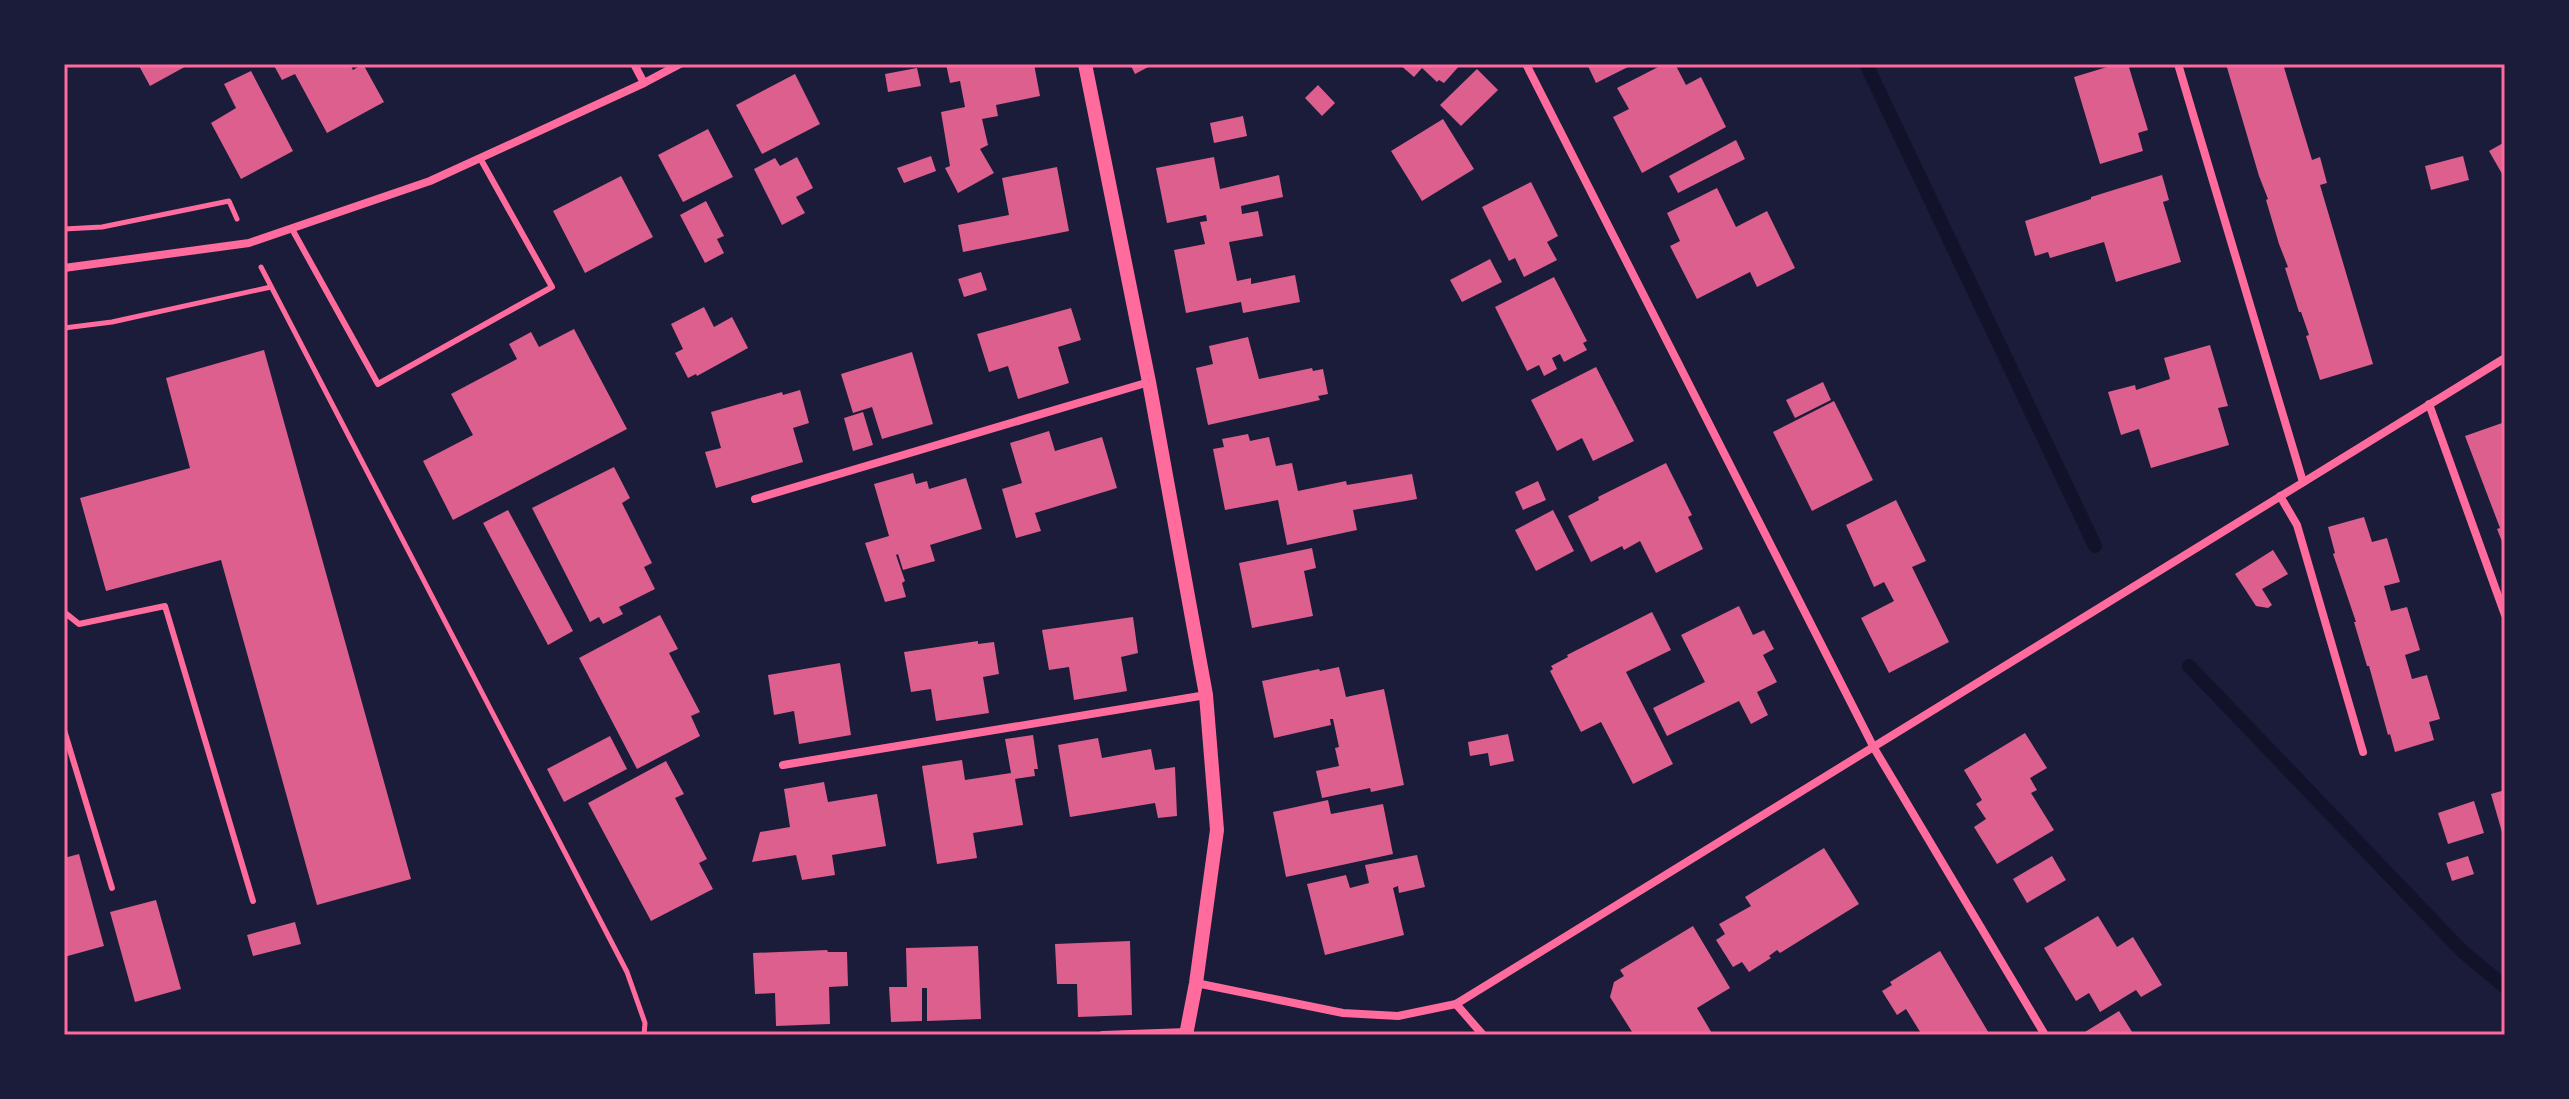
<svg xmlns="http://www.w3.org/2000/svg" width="2569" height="1099" font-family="Figtree,sans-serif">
  <rect width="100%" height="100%" fill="#1b1b3a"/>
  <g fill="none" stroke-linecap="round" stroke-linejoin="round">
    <!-- stream -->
    <g stroke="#12122b" stroke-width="14">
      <path d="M1866 64 2095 546"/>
      <path d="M2189 666 2462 951 2505 987"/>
    </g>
  </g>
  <!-- building -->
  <g fill="#dd5f8e">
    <path d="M138 64H190L150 86Z"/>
    <path d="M273 64H350L353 70 363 64 384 102 327 133 295 74 282 80Z"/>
    <path d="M946 64H1034L1040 96 996 105 998 116 982 119 988 145 980 149 994 173 958 193 945 168 950 166 941 112 965 107 960 81 950 83Z"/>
    <path d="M1130 64H1154L1135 74Z"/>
    <path d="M1399 64H1461L1444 83 1439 80 1437 82 1422 68 1414 77Z"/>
    <path d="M1587 64H1634L1596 83Z"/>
    <path d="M1664 64H1675L1686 85 1701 77 1726 127 1642 173 1613 117 1629 109 1617 88Z"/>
    <path d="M2117 64H2128L2148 130 2138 133 2143 151 2100 164 2074 77Z"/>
    <path d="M2226 64H2283L2312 160 2320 157 2327 183 2320 185 2373 364 2320 380 2306 336 2309 335 2301 312H2299L2285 268 2288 267 2279 244 2266 200 2268 199 2259 176Z"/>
    <path d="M917 68 921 86 888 92 885 74Z"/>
    <path d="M1477 69 1498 90 1461 126 1440 105Z"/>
    <path d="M251 71 293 151 241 179 211 123 236 108 224 84Z"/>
    <path d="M795 74 820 124 762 154 736 105Z"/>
    <path d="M1318 85 1335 103 1322 116 1305 98Z"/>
    <path d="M1243 116 1247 136 1214 143 1210 123Z"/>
    <path d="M1443 119 1474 169 1422 201 1391 151Z"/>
    <path d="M708 129 733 177 683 202 658 155Z"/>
    <path d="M1736 140 1745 159 1678 193 1669 176Z"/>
    <path d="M2505 142V179L2489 151Z"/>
    <path d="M931 156 936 171 904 183 897 168Z"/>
    <path d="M2463 156 2469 180 2431 190 2425 166Z"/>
    <path d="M797 157 813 188 796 197 805 213 782 225 754 169 775 158 780 166Z"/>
    <path d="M1214 157 1220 189 1279 175 1283 197 1241 206 1242 214 1258 211 1263 236 1229 242 1237 281 1251 278V284L1295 275 1300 302 1243 313 1241 302 1186 313 1174 250 1205 244 1200 222 1207 221 1206 215 1167 223 1156 168Z"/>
    <path d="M1057 167 1069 231 963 252 958 225 1009 215 1002 178Z"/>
    <path d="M2162 175 2169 200 2163 202 2181 262 2116 282 2104 242 2050 258 2048 252 2035 256 2025 221 2091 199V197Z"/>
    <path d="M621 176 653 237 585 273 553 211Z"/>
    <path d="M1531 182 1558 236 1547 242 1557 260 1524 277 1515 258 1509 261 1482 207Z"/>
    <path d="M1717 188 1736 227 1767 211 1795 268 1757 287 1750 272 1697 299 1670 246 1680 241 1667 213Z"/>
    <path d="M706 201 724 236 717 239 724 253 705 263 680 215Z"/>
    <path d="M1490 259 1502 282 1462 302 1450 280Z"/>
    <path d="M981 272 987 290 964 297 958 279Z"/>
    <path d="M1554 277 1587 341 1583 343 1587 350 1564 362 1560 354 1552 358 1557 369 1544 376 1539 365 1527 371 1495 307Z"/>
    <path d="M704 307 714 327 732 317 748 348 697 376 696 374 688 378 675 353 683 349 671 324Z"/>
    <path d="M1071 308 1081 340 1058 347 1069 383 1018 399 1008 366 989 372 977 334Z"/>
    <path d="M574 329 627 429 453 520 423 461 473 435 451 394 517 359 509 344 531 332 539 347Z"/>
    <path d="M1248 337 1259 379 1312 368 1313 371 1323 369 1328 394 1318 396 1320 400 1208 425 1196 368 1213 364 1209 346Z"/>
    <path d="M2210 345 2228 406 2218 408 2229 445 2151 468 2139 429 2121 435 2108 392 2135 385 2136 390 2170 379 2164 358Z"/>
    <path d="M264 350 411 879 317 905 221 560 106 591 80 498 190 468 166 378Z"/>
    <path d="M912 352 933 424 882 439 872 407 853 413 841 374Z"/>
    <path d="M1596 367 1634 441 1593 461 1582 438 1557 451 1531 400Z"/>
    <path d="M1823 382 1831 400 1795 418 1786 400Z"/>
    <path d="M800 390 809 423 793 428 803 462 716 488 705 452 721 448 711 412 782 392 783 395Z"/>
    <path d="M1834 401 1873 480 1812 511 1773 432Z"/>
    <path d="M863 412 873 445 853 451 844 418Z"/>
    <path d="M2502 423 2505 430V549L2497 529 2500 528 2465 436Z"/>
    <path d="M1049 431 1055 451 1102 437 1117 488 1035 513 1041 531 1016 538 1002 489 1022 483 1010 443Z"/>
    <path d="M1248 434 1250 441 1269 437 1276 466 1292 463 1298 491 1346 481 1347 485 1412 474 1417 499 1353 510 1357 530 1287 545 1278 500 1225 510 1213 449 1224 447 1222 439Z"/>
    <path d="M1666 463 1692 515 1688 517 1703 549 1656 573 1640 541 1624 550 1622 546 1591 562 1568 516 1599 500 1598 497Z"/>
    <path d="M614 467 630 498 622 503 652 563 644 567 655 589 619 607 623 614 603 624 599 617 590 622 532 508Z"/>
    <path d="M913 473 916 484 927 481 929 489 966 478 982 529 930 545 935 561 903 570 898 554 896 555 905 581 902 583 906 597 885 602 865 543 889 536 874 484Z"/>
    <path d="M1538 481 1546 500 1523 510 1515 492Z"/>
    <path d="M1896 500 1926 561 1912 567 1949 642 1889 673 1861 618 1894 601 1884 582 1874 587 1846 525Z"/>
    <path d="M508 510 573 631 548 645 483 523Z"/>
    <path d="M1553 510 1574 551 1536 571 1515 530Z"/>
    <path d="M2364 517 2372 542 2387 538 2400 582 2384 586 2391 611 2407 607 2420 650 2405 655 2412 679 2427 675 2440 719 2429 722 2434 740 2395 752 2390 734 2388 735 2369 666H2367L2354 622H2356L2333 554 2335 553 2328 527Z"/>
    <path d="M1312 548 1316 568 1304 571 1313 616 1252 628 1239 563Z"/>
    <path d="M2273 550 2288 574 2262 589 2272 605 2268 608 2256 606 2235 574Z"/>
    <path d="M1739 606 1753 635 1764 630 1774 649 1763 655 1777 682 1757 692 1768 715 1751 724 1739 701 1667 736 1653 708 1705 682 1681 635Z"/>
    <path d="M1652 612 1671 650 1626 672 1673 764 1633 784 1601 722 1581 732 1550 671 1553 669 1551 666 1568 657 1567 655Z"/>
    <path d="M660 615 678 649 669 653 700 712 691 716 700 736 637 769 579 658Z"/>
    <path d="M1133 617 1138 653 1121 657 1127 691 1074 700 1069 667 1049 670 1042 630Z"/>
    <path d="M978 641V644L994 642 999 674 983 677 989 713 936 721 931 689 911 692 904 652Z"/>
    <path d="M840 663 851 735 799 744 794 711 774 715 768 675Z"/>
    <path d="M1339 667 1346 697 1384 689 1404 785 1371 792 1370 788 1322 798 1316 771 1339 766 1335 748 1339 747 1333 719H1330L1331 725 1274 738 1262 681 1319 669 1320 671Z"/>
    <path d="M2025 733 2047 768 2030 778 2037 790 2031 793 2054 830 1997 864 1974 827 1986 819 1976 804 1982 800 1964 770Z"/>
    <path d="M1508 734 1514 761 1490 766 1488 753 1470 756 1468 742Z"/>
    <path d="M1033 735 1038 769H1034L1035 776 1015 779 1023 825 973 833 977 858 937 864 922 766 962 760 965 780 1011 773 1005 739Z"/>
    <path d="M610 736 627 769 564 802 547 769Z"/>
    <path d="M1098 738 1102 758 1151 749 1155 770 1175 767 1177 816 1158 818 1155 803 1070 817 1058 745Z"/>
    <path d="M666 761 684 794 675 798 707 859 699 863 713 889 651 921 588 803Z"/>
    <path d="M824 782 828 802 877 794 886 846 832 855 835 875 802 880 796 855 752 862 760 832 790 827 784 789Z"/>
    <path d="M2505 790V838L2504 839 2491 794Z"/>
    <path d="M1328 800 1331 814 1383 804 1393 854 1286 877 1273 812Z"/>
    <path d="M2474 801 2484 833 2448 844 2438 813Z"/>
    <path d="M1824 848 1859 904 1780 953 1777 950 1769 956 1771 958 1749 972 1742 962 1733 967 1716 940 1725 934 1719 924 1751 906 1745 897Z"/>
    <path d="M79 854 104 946 64 957V858Z"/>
    <path d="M1417 855 1425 887 1399 893 1398 886 1393 888 1404 935 1325 955 1307 884 1346 875 1350 888 1369 883 1365 865Z"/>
    <path d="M2052 856 2066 880 2027 903 2013 879Z"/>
    <path d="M2468 856 2474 874 2452 881 2446 863Z"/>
    <path d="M156 900 181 989 135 1002 110 912Z"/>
    <path d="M2098 916 2117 947 2133 937 2162 985 2141 997 2136 990 2100 1012 2089 993 2076 1001 2044 948Z"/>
    <path d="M295 922 301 944 253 956 247 935Z"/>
    <path d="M1693 926 1730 988 1697 1008 1713 1035H1634L1610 997 1614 982 1624 976 1620 970Z"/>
    <path d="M1130 941 1132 1015 1078 1017 1077 984H1057L1055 944Z"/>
    <path d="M978 946 981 1019 927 1021V988H922V1021L891 1022 889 987H907L906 948Z"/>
    <path d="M827 950 828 952H847L848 986 829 987 830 1024 776 1026 775 993 755 994 753 953Z"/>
    <path d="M1940 951 1990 1035H1922L1906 1009 1897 1015 1882 991 1892 985 1890 982Z"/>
    <path d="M2119 1011 2134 1035H2080Z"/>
  </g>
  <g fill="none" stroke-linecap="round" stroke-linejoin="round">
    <!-- path -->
    <g stroke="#ff6b9d" stroke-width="5">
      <path d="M64 229 102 227 229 201 237 219"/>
      <path d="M261 267 627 972 645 1023 644 1035"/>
      <path d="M64 328 112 322 271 287"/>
    </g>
    <!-- service -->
    <g stroke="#ff6b9d" stroke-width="6">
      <path d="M292 229 378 384 552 287 480 158"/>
      <path d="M64 612 79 624 165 606 253 901"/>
      <path d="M64 730 112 888"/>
    </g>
    <!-- minor -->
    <g stroke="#ff6b9d" stroke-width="8">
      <path d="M634 64 644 83"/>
      <path d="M1526 64 1874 748 2045 1035"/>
      <path d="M2178 64 2303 482"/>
      <path d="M64 268 249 243 430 181 644 83 680 64"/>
      <path d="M2429 404 2505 615"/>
      <path d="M2280 496 2297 525 2363 752"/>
      <path d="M755 499 1149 382"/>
      <path d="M783 765 1206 695"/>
      <path d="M1196 983 1343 1013 1398 1016 1456 1004 2505 358"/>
      <path d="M1456 1004 1483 1035"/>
      <path d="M1103 1035 1187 1032"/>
    </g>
    <!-- tertiary -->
    <path stroke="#ff6b9d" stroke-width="14" d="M1085 64 1149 382 1206 695 1217 830 1196 983 1186 1035"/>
  </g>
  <!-- border -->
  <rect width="2569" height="1099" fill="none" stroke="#1b1b3a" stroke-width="132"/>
  <rect x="66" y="66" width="2437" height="967" fill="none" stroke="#ff6b9d" stroke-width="3"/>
</svg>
